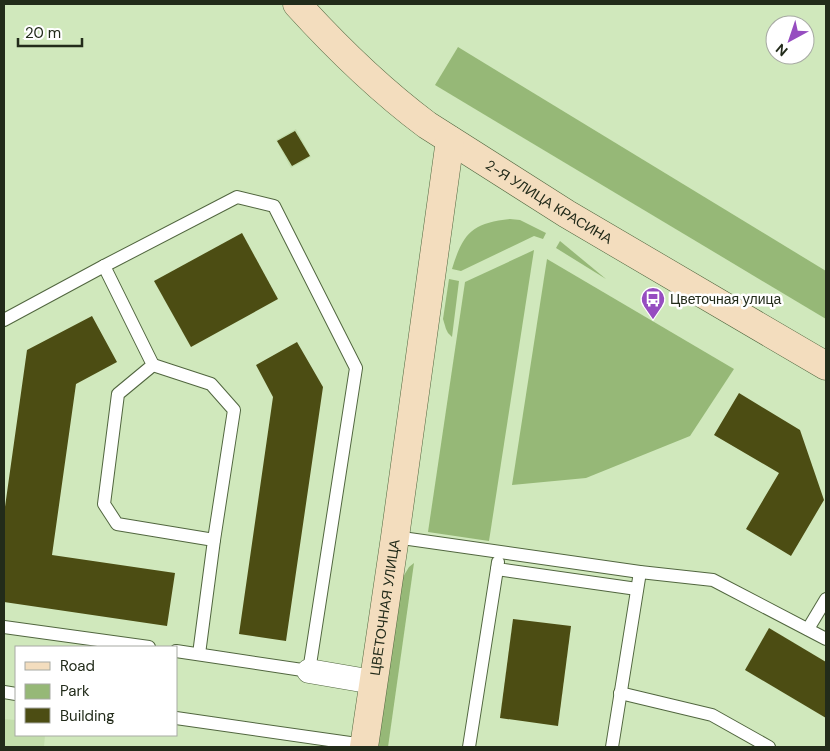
<svg xmlns="http://www.w3.org/2000/svg" width="830" height="751" font-family="'DM Sans',sans-serif">
  <rect width="100%" height="100%" fill="#d0e8bc"/>
  <!-- built -->
  <g fill="#c3deac">
    <path d="M296 129 311 157 291 168 276 140Z"/>
    <path d="M4 719 16 720V735H45L44 747H4Z"/>
  </g>
  <!-- green -->
  <g fill="#96b877">
    <path d="M458 47 826 271V319L435 85Z"/>
    <path d="M510 219 520 220 546 233 543 239 534 236 461 271 452 269C463 233 472 223 510 219Z"/>
    <path d="M560 241 606 279 556 248Z"/>
    <path d="M534 250 489 541 428 532 465 282Z"/>
    <path d="M547 259 734 369 690 436 586 478 512 485Z"/>
    <path d="M449 279 459 281 452 337 448 333 446 329 443 319Z"/>
    <path d="M414 563 388 747H377L403 577 409 567Z"/>
  </g>
  <!-- building -->
  <g fill="#4c4d13">
    <path d="M295 131 310 156 292 166 277 141Z"/>
    <path d="M242 233 278 299 191 347 154 281Z"/>
    <path d="M92 316 117 362 76 384 52 555 175 573 167 626 4 602V514L27 350Z"/>
    <path d="M297 342 323 387 286 641 239 634 273 397 256 365Z"/>
    <path d="M739 393 800 430 824 500 791 556 746 529 779 473 714 435Z"/>
    <path d="M513 619 571 626 558 726 500 718Z"/>
    <path d="M769 628 826 662V718L745 670Z"/>
  </g>
  <g fill="none" stroke-linecap="round" stroke-linejoin="round">
    <!-- lane casing -->
    <g stroke="#51663f" stroke-width="14">
      <g id="lane">
        <path d="M104 266 153 365 118 394 104 504 117 524 214 540 199 654"/>
        <path d="M4 320 104 266 237 197 274 206 356 368 309 671 176 651"/>
        <path d="M153 365 211 384 234 410 214 540"/>
        <path d="M395 537 640 572 713 580 826 639"/>
        <path d="M498 562 497 569 637 589"/>
        <path d="M4 627 149 647"/>
        <path d="M808 629 826 599"/>
        <path d="M4 692 16 694"/>
        <path d="M620 693 712 715 769 747"/>
        <path d="M176 718 364 745"/>
        <path d="M469 747 497 569"/>
        <path d="M612 747 640 572"/>
      </g>
    </g>
    <!-- street casing -->
    <g stroke="#51663f" stroke-width="25">
      <path id="street" d="M309 671 373 682"/>
    </g>
    <!-- secondary casing -->
    <g stroke="#51663f" stroke-width="29">
      <g id="secondary">
        <path id="s1" d="M297 4C337 48 379 89 427 125L567 214 826 366"/>
        <path id="s2" d="M364 747 395 537 450 140"/>
      </g>
    </g>
    <!-- lane -->
    <use href="#lane" stroke="#fff" stroke-width="12"/>
    <!-- street -->
    <use href="#street" stroke="#fff" stroke-width="24"/>
    <!-- secondary -->
    <use href="#secondary" stroke="#f3ddbe" stroke-width="28"/>
  </g>
  <!-- icons -->
  <defs>
    <g id="bus-pin" transform="scale(1.25)"><path d="M0 17L-7.5 6A9.5 9.5 0 1 1 7.5 6Z" fill="#964dc0" stroke="#fff"/><path d="M-5-6H5V4H4V6H2V4H-2V6H-4V4H-5ZM-3.5-4V0h7V-4ZM-3.5 1.2v1.5H-2V1.2ZM2 1.2v1.5H3.5V1.2Z" fill="#fff"/></g>
  </defs>
  <g fill-rule="evenodd">
    <use href="#bus-pin" x="653" y="299"/>
  </g>
  <g text-anchor="middle" stroke-width="5" stroke-linejoin="round" paint-order="stroke">
    <!-- street labels -->
    <g font-size="14" fill="#222b1a" stroke="#fff">
      <text dy="5" stroke="none"><textPath href="#s1" startOffset="322">2-Я УЛИЦА КРАСИНА</textPath></text>
      <text dy="5" stroke="none"><textPath href="#s2" startOffset="141">ЦВЕТОЧНАЯ УЛИЦА</textPath></text>
    </g>
    <!-- poi labels -->
    <g font-size="14" fill="#222b1a" stroke="#fff" text-anchor="start">
      <text x="670" y="304">Цветочная улица</text>
    </g>
  </g>
  <!-- border -->
  <rect width="830" height="751" fill="none" stroke="#222b1a" stroke-width="10"/>
  <!-- legend -->
  <rect x="15" y="646" width="162" height="90" fill="#ffffff" stroke="#a7aaa3"/>
  <rect x="25" y="662" width="25" height="8" fill="#f3ddbe" stroke="#a7aaa3"/>
  <text x="60" y="671" font-size="15" fill="#222b1a">Road</text>
  <rect x="25" y="684" width="25" height="15" fill="#96b877" stroke="#a7aaa3"/>
  <text x="60" y="696" font-size="15" fill="#222b1a">Park</text>
  <rect x="25" y="708" width="25" height="15" fill="#4c4d13" stroke="#a7aaa3"/>
  <text x="60" y="721" font-size="15" fill="#222b1a">Building</text>
  <!-- north arrow -->
  <g transform="translate(790 40) rotate(220)"><circle r="24" fill="#ffffff" stroke="#a7aaa3"/>
  <path d="M0-4L9 19L0 12L-9 19Z" fill="#964dc0"/>
  <text y="-8" font-size="14" font-weight="bold" text-anchor="middle" fill="#222b1a">N</text>
  </g>
  <!-- scale -->
  <path d="M18 38v8h64v-8" fill="none" stroke="#222b1a" stroke-width="2.5"/>
  <text x="25" y="38" font-size="15" fill="#222b1a" stroke="#ffffff" stroke-width="4" paint-order="stroke">20 m</text>
</svg>
